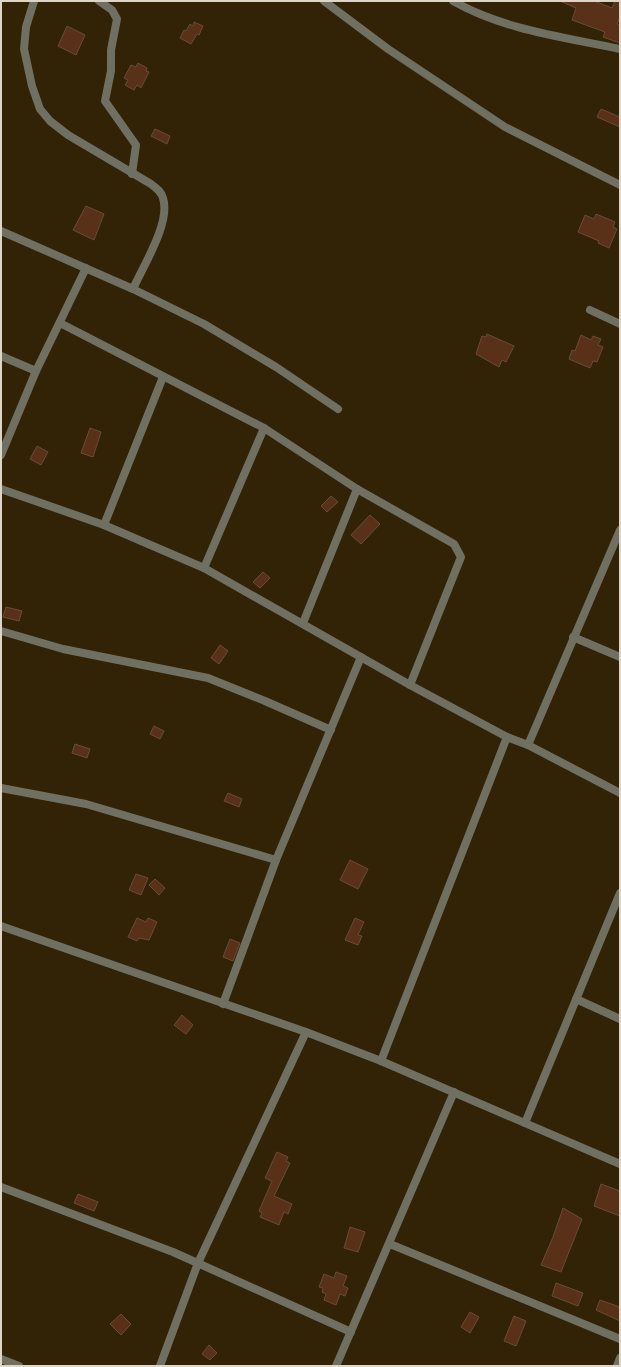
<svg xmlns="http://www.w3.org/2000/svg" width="621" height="1367" font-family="Georgia,serif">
  <rect width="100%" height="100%" fill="#322307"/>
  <!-- building -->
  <g fill="#593119" stroke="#684b3b">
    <path d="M560 1H594L612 8 615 1H620V17L617 24 620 26V43L603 37 605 32 572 20 576 8Z"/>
    <path d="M194 22 203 26 199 35 197 34 191 44 180 38 184 30 186 31 190 24 193 26Z"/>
    <path d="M67 26 85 35 76 55 58 46Z"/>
    <path d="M138 63 147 68 146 71 149 72 141 88 137 85 134 90 125 85 128 80 124 78 131 65 136 67Z"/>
    <path d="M601 109 620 117V127L597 117Z"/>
    <path d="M155 129 170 136 167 144 151 136Z"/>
    <path d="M86 206 104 214 94 240 73 230Z"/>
    <path d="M596 214 615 222 613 227 617 229 609 248 598 243 599 241 578 232 585 215 594 219Z"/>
    <path d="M487 334 514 346 506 362 502 360 499 367 476 354 482 336 486 337Z"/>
    <path d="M581 335 591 340 593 336 601 339 598 345 603 347 597 362 593 361 590 368 569 359 572 350 575 351Z"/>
    <path d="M90 428 101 432 93 457 81 453Z"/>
    <path d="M37 446 48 452 41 465 30 459Z"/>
    <path d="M331 496 338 502 327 512 321 506Z"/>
    <path d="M370 515 380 524 361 544 351 535Z"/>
    <path d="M263 572 270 578 260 588 253 582Z"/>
    <path d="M6 607 22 611 19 621 3 617Z"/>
    <path d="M220 645 228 651 219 664 211 658Z"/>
    <path d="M154 726 164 731 160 739 150 734Z"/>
    <path d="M75 744 90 749 87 758 72 753Z"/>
    <path d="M228 793 242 799 239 807 224 801Z"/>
    <path d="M350 860 368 869 358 889 340 880Z"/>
    <path d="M136 874 148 878 141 895 129 890Z"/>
    <path d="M155 879 165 888 159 895 149 885Z"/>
    <path d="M137 918 146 922 148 918 157 922 149 940 139 938 137 941 128 937Z"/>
    <path d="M355 918 364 922 358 935 362 936 358 945 345 940Z"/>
    <path d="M230 939 240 943 233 961 223 957Z"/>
    <path d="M182 1015 193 1025 186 1034 174 1025Z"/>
    <path d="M277 1152 288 1157 286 1161 290 1163 274 1196 292 1204 288 1214 284 1212 279 1225 260 1217 262 1213 259 1211 272 1181 265 1178Z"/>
    <path d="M601 1184 620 1191V1216L594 1206Z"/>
    <path d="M78 1194 98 1202 94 1211 74 1203Z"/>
    <path d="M563 1208 582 1219 561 1272 541 1265 553 1237Z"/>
    <path d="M350 1227 365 1232 358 1252 344 1248Z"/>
    <path d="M336 1272 347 1276 343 1286 348 1288 345 1296 340 1294 336 1305 324 1300 326 1294 322 1292 323 1288 319 1287 324 1274 334 1278Z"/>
    <path d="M556 1283 583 1293 578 1306 552 1296Z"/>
    <path d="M600 1300 620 1307V1321L596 1310Z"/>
    <path d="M470 1312 479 1317 470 1333 461 1327Z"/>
    <path d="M121 1314 131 1324 121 1335 110 1324Z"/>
    <path d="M514 1316 526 1321 516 1346 504 1341Z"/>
    <path d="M209 1345 217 1353 210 1360 202 1354Z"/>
  </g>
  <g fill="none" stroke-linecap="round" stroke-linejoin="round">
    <!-- minor -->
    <g stroke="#6f7062" stroke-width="8">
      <path d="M34 1 26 27 24 49 32 86 40 109 50 121 68 135 151 184C156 188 161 191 163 198 171 223 143 266 133 289"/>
      <path d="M99 1 112 10 117 19 111 50V71L105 101 136 145 132 174"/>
      <path d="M324 1 388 49 505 127 620 185"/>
      <path d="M453 1C504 30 564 37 620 49"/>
      <path d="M1 231 133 289 204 324 276 367 338 409"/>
      <path d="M590 310 620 324"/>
      <path d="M60 323 264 428 357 489 454 544 461 557 410 685"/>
      <path d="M1 356 36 371"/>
      <path d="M1 455 36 371 86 268"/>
      <path d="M1 489 104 525 204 568 410 685 507 737 528 745 620 793"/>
      <path d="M104 525 163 377"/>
      <path d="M204 568 264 428"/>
      <path d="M303 623 357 489"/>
      <path d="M1 631 63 649 208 678 265 701 331 730"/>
      <path d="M573 637 620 657"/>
      <path d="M528 745 620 530"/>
      <path d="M1 788 86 804 276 860"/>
      <path d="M1 926 306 1032 381 1061 620 1164"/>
      <path d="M576 999 620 1019"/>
      <path d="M223 1004 276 860 361 657"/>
      <path d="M381 1061 507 737"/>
      <path d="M525 1123 620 893"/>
      <path d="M1 1187 173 1252 351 1332"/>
      <path d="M390 1244 620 1339"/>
      <path d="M1 1359 19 1366"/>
      <path d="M160 1366 198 1263 306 1032"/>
      <path d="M336 1366 454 1092"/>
      <path d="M617 1366 620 1358"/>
    </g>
  </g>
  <!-- border -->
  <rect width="621" height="1367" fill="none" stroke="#dfd5c6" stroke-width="4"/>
</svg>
